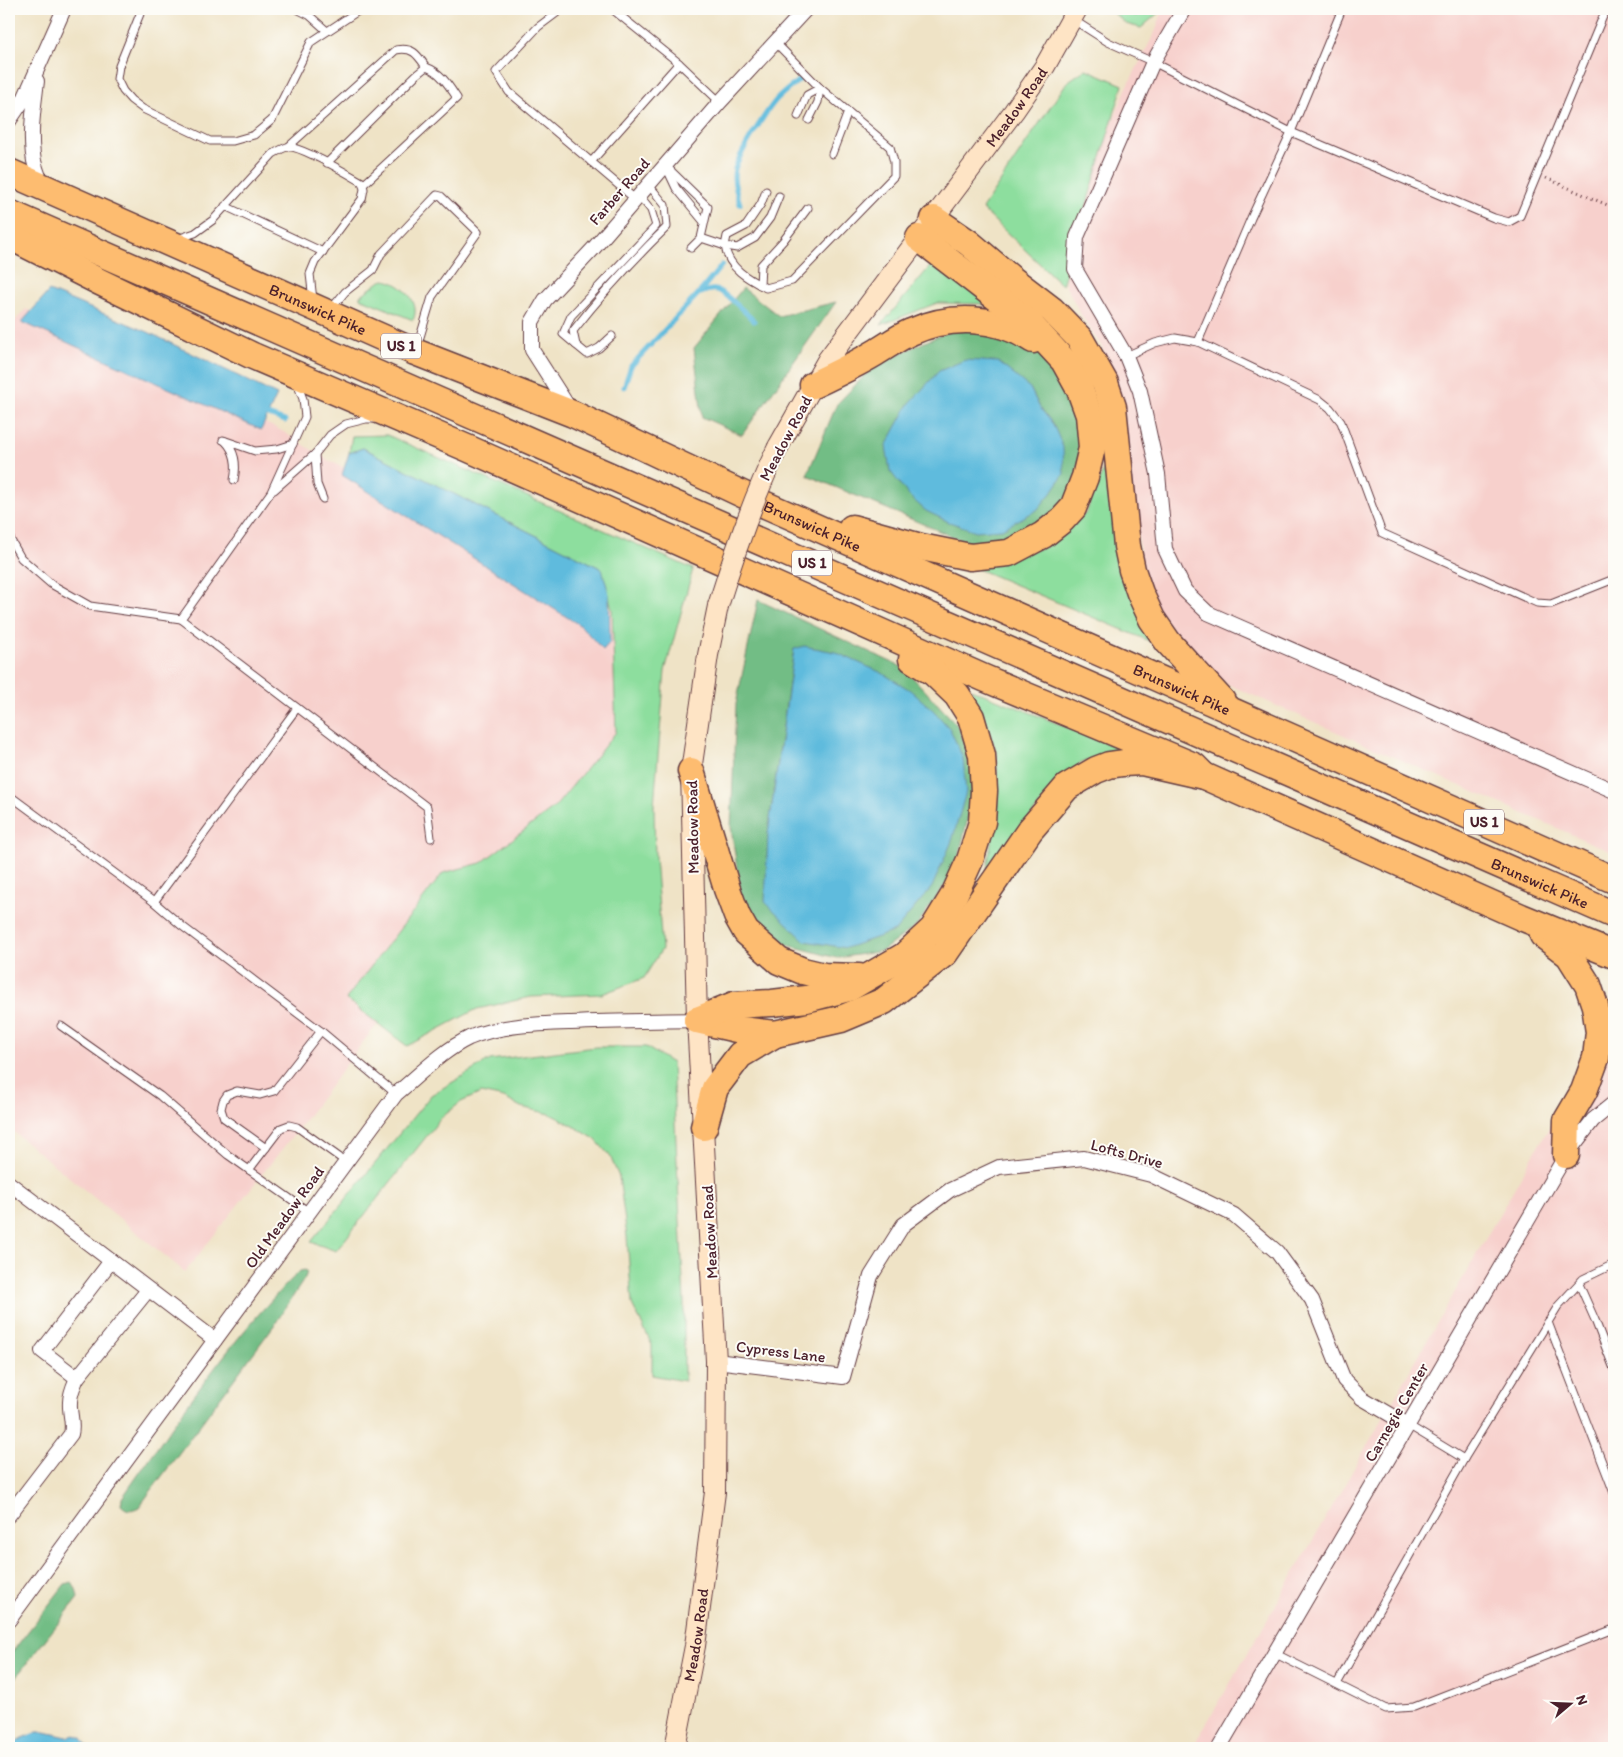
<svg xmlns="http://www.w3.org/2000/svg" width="1623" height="1757" font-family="Itim,sans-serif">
  <rect width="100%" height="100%" fill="#fdfcf7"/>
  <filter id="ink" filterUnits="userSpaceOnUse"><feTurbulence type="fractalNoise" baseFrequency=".02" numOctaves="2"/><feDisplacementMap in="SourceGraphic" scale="10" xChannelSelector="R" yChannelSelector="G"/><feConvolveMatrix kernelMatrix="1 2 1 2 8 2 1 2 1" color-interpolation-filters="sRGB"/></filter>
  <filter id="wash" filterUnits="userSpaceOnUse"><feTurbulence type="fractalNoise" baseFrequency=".0096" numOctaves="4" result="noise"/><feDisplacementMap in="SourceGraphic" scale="20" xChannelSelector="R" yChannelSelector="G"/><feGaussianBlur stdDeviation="1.12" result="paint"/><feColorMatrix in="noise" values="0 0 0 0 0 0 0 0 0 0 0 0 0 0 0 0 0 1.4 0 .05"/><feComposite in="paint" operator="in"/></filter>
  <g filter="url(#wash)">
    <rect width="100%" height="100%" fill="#efe3c6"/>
    <!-- built -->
    <g fill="#f7d0cc">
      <path d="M1163 9H1614V853L1227 684 1191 654 1158 611 1144 580 1118 396 1102 347 1080 313 1066 286 1059 247 1080 202 1126 89 1156 30Z"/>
      <path d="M26 309 282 431 328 460 520 553 585 590 612 609 616 732 363 1042 305 1120 185 1272 9 1128V327Z"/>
      <path d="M1602 1035 1614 1040V1748H1192L1262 1629Z"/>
    </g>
    <!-- green -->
    <g fill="#8dde9e" stroke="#6c7e64">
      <path d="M1109 9H1127L1136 16 1142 9H1163L1141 28 1126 24Z"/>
      <path d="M1086 69 1123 85 1062 285 982 209 1067 82Z"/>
      <path d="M933 263 990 304 937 303 881 325Z"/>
      <path d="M384 280C401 282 422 302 413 320L360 298V296L379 282Z"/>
      <path d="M387 435 693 569 665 671 654 805 655 857 662 949 644 978 602 994 531 997 477 1009 407 1046 346 999 443 873 481 863 555 807 616 732 612 609 602 569 363 448 349 453 352 436Z"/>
      <path d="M1109 456 1154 643 973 567 1045 547 1086 513Z"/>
      <path d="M971 689 1124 750 1081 762 1038 807 987 869 997 804V753Z"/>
      <path d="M596 1047H646L672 1063 684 1300V1381L652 1375V1345L632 1304 627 1237 619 1177 610 1156 595 1139 570 1124 550 1114 521 1107 504 1098 481 1093 461 1102 441 1118 336 1251 311 1242 431 1095 490 1060Z"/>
    </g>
    <!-- forest -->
    <g fill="#72bd85" stroke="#5e6e58" fill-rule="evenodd">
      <path d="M743 288 779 316 836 302 742 435 702 417 694 348Z"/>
      <path d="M954 329 1002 331 1056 362 1080 404 1084 455 1069 501 1026 538 970 544 807 475 837 404 876 364ZM1030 388 1040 408 1053 424 949 522Z"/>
      <path d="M758 600 904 668 958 726 978 775 956 869 917 925 882 951 837 958 780 943 742 903 731 827 736 704ZM794 649 933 710 768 833Z"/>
      <path d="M305 1270 307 1272 305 1278 275 1324 139 1507C131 1511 127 1511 121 1505L122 1498C177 1420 230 1338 300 1271Z"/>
      <path d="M71 1582 76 1589 78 1598 9 1686V1656L65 1584Z"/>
    </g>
    <!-- water -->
    <g fill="#5fbbdd" stroke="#546d84">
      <path d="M49 291 148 332 277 395 261 430 22 322Z"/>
      <path d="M965 360 998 362 1030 388 1040 408 1053 424 1063 447 1064 474 1052 492 1037 510 1002 529 976 531 949 522 926 511 909 496 890 471 886 446 909 404 939 371Z"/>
      <path d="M363 448 602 569 609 594 610 642 603 650 581 626 342 475 349 453Z"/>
      <path d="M804 646 835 652 882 673 910 690 933 710 950 729 963 758 966 792 952 841 932 887 895 931 846 948 805 941 765 902 768 833 794 649Z"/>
      <path d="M37 1732H45L67 1737 75 1735 82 1738 88 1748H9L14 1742Z"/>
    </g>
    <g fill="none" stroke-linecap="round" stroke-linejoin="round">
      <!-- stream -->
      <g stroke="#5fbbdd" stroke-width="5">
        <path d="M740 204C737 193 732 180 735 169 738 156 768 108 778 98 784 92 792 86 799 80"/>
        <path d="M701 293C705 291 712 289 717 290 726 293 746 313 754 321"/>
        <path d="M624 387 631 366 699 293 722 265"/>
        <path d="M265 414 285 421"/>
      </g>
    </g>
  </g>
  <g filter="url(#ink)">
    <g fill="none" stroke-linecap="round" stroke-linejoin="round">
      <!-- lane casing -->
      <g stroke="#633c42" stroke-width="9">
        <g id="lane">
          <path d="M142 9 119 66 117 79 123 91 131 100 143 109 210 141H233L254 135 272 120 311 42 361 9"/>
          <path d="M297 9 309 15 327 31"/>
          <path d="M562 9 538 27 496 72 509 92 635 199"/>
          <path d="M612 9 679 63 720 102"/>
          <path d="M1072 19 1108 42 1153 62 1291 132 1494 218 1509 222 1520 216 1606 9"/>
          <path d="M775 42 820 88 890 147 894 162V176L792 281 766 288C748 279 728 268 725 246L737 248 755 238 770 218 779 196"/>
          <path d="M798 116 807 95 820 88"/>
          <path d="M809 120 818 102 820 88"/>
          <path d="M288 147 396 50C413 47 417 54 426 67"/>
          <path d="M832 154 848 112"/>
          <path d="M591 162 679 63"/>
          <path d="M327 163 416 75 426 67C441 72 449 86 457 98L363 185"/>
          <path d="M665 165 708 207 701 238 691 248"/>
          <path d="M667 169 676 188 704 222"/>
          <path d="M225 206 323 252"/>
          <path d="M701 238 725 246 727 236 746 226 761 204 766 191"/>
          <path d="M177 239 195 233 213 220 273 154C278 151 283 148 287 147 299 145 350 175 362 182L364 189 362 199 315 262 310 274 313 300"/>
          <path d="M760 285 761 265 783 241 808 208"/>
          <path d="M331 309 345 292 373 270 381 254 435 197 437 195 441 196 478 232 432 297 417 347"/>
          <path d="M612 336 599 348 587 354 576 345 573 331C602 294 633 260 667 227L665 205 648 184"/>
          <path d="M1198 342 1251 218 1291 132 1342 9"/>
          <path d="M576 345 563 334 571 316 656 226 651 210 639 195"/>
          <path d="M1126 356 1155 343 1175 338 1198 342 1320 400 1330 408 1341 422 1382 533 1537 603 1551 604 1614 579"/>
          <path d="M297 383 303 399 305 417 271 492 181 619 427 807 431 838"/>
          <path d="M223 440 255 451 277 449 293 444"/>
          <path d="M225 441C236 452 237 466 234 480"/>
          <path d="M315 454 317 484 323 499"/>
          <path d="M274 490 315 454 330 435 346 424 366 419H376"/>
          <path d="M9 537 21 558 51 584 90 606 181 619"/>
          <path d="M9 795 154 902 182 926 321 1031 396 1094"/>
          <path d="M154 902 297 708"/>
          <path d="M61 1026 160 1096 228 1155 309 1212"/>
          <path d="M266 1148 224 1118 221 1109 223 1101 227 1095 237 1091 260 1095 274 1091 321 1031"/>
          <path d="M249 1170 281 1128 289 1125 297 1127 346 1162"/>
          <path d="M1579 1284 1595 1320 1614 1369"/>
          <path d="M1548 1322 1614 1493"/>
          <path d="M1408 1425 1464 1459"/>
          <path d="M1274 1653 1386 1709 1414 1707 1614 1629"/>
          <path d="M1337 1684 1464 1459 1558 1306 1583 1279 1614 1264"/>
        </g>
      </g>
      <!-- street casing -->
      <g stroke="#633c42" stroke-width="16">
        <g id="street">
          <path d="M1184 9 1153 62 1077 237 1075 269 1126 356 1140 391 1158 474 1165 549 1185 591 1208 613 1614 791"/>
          <path d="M37 81C34 106 29 135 34 161 36 170 40 179 43 187"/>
          <path d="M9 121 24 99 64 9"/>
          <path d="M571 411 532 350V322L545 300 593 249 720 102 806 9"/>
          <path d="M9 1183 215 1340"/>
          <path d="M716 1361 843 1377 871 1276 903 1225 950 1190 999 1167 1084 1158 1151 1175 1234 1215 1277 1252 1312 1300 1344 1380 1362 1398 1408 1425"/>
          <path d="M77 1378 42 1351 111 1261"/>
          <path d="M9 1515 71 1434C74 1423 69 1413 70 1402 70 1393 74 1385 77 1378L148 1290"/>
          <path d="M9 1620 396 1094C419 1075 442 1051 469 1038 498 1025 539 1024 571 1023 613 1021 655 1021 697 1020"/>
          <path d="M1219 1748 1566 1155 1593 1120 1614 1103"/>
        </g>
      </g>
      <!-- secondary casing -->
      <g stroke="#633c42" stroke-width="22">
        <g id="secondary">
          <path id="s1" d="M778 447 828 359 1014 111 1045 66 1077 9"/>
          <path id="s2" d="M675 1748 695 1646 715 1492 716 1361 697 1020 691 771 708 655 718 606"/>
        </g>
      </g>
      <!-- highway casing -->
      <g stroke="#633c42" stroke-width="29">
        <g id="highway">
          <path id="s3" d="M9 172 415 352 573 414 759 502 1614 880"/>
          <path id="s4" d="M9 213 1614 915"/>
          <path d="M934 219 969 243 1009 277 1052 310 1080 339 1105 383 1113 407 1127 546 1132 570 1140 593 1152 619 1168 642 1222 701"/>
          <path d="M9 236 100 282 253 356 467 448 984 678 1194 766 1204 776"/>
          <path d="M813 385C834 375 855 365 875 353 887 346 899 337 911 332 951 314 997 316 1033 340"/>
          <path d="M852 528 921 547 970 557 1009 553 1043 535 1062 520 1073 508 1085 477 1092 448 1089 415 1080 390 1064 361 1027 321 919 238"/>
          <path d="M691 771 727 889 737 916 746 932 779 961 803 971 824 976 859 977"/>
          <path d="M1543 935 1569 955 1588 985 1595 1006 1599 1032 1596 1058 1584 1091 1567 1120 1566 1155"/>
          <path d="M697 1020 741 1030 775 1034 841 1019 884 1001 945 953 1030 830 1067 787 1096 770 1109 765 1123 763 1142 762 1204 776 1521 917 1614 955"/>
          <path d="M697 1020 734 1005 772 1003 807 999 849 988 904 956 933 929 954 895 970 860 982 822 984 791 982 755 971 717 957 695 934 673 912 659"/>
          <path d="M704 1127 715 1088 740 1055 775 1034"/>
        </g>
      </g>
      <!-- path -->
      <path stroke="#633c42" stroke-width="3" stroke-dasharray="1 4" stroke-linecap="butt" d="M1546 178 1614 208"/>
      <!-- lane -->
      <use href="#lane" stroke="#fff" stroke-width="7"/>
      <!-- street -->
      <use href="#street" stroke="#fff" stroke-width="14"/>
      <!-- secondary -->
      <use href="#secondary" stroke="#fee4c5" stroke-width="20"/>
      <!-- highway -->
      <use href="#highway" stroke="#fdbc6f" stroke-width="26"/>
      <!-- secondary-bridge casing -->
      <g stroke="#633c42" stroke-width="22" stroke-linecap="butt">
        <path id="secondary-bridge" d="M718 606C735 551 753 498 778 447"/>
      </g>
      <!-- secondary-bridge -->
      <use href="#secondary-bridge" stroke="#fee4c5" stroke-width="20"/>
    </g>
  </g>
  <g text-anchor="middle" stroke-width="4" stroke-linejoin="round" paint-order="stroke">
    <!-- shield labels -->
    <g fill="#fdfcf7" stroke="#806168" stroke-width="1">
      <rect x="381" y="333.5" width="40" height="25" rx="4"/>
      <rect x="792" y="550.5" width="40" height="25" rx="4"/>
      <rect x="1464" y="809.5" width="40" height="25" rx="4"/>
    </g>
    <g font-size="15" font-weight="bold" fill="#4a1f2b">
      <text x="401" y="351">US 1</text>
      <text x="812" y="568">US 1</text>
      <text x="1484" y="827">US 1</text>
    </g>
    <!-- street labels -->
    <g font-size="16" fill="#4a1f2b" stroke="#fdfcf7">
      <text dy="6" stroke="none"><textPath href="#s1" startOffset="416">Meadow Road</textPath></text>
      <text transform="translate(619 191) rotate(-49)" y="6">Farber Road</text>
      <text dy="6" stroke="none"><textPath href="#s3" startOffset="338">Brunswick Pike</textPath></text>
      <text transform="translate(785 438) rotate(-62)" y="6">Meadow Road</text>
      <text dy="6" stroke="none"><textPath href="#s3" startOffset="878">Brunswick Pike</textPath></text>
      <text dy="6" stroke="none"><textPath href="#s3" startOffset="1282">Brunswick Pike</textPath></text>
      <text transform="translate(692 827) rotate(-91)" y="6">Meadow Road</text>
      <text dy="6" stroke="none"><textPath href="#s4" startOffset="1671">Brunswick Pike</textPath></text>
      <text transform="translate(1127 1153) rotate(15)" y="6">Lofts Drive</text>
      <text transform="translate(284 1217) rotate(-54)" y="6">Old Meadow Road</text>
      <text transform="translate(709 1232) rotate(-93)" y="6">Meadow Road</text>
      <text transform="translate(781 1351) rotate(7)" y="6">Cypress Lane</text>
      <text transform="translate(1396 1412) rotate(-60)" y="6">Carnegie Center</text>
      <text dy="6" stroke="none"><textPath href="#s2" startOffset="115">Meadow Road</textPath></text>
    </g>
  </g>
  <!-- margin -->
  <rect width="1623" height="1757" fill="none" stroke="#fdfcf7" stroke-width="30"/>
  <!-- north arrow -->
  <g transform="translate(1570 1704) rotate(71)" stroke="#fdfcf7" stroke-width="4" paint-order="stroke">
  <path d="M0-4L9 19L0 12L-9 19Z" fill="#4a1f2b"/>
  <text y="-8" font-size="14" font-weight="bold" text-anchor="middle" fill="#4a1f2b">N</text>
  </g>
</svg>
